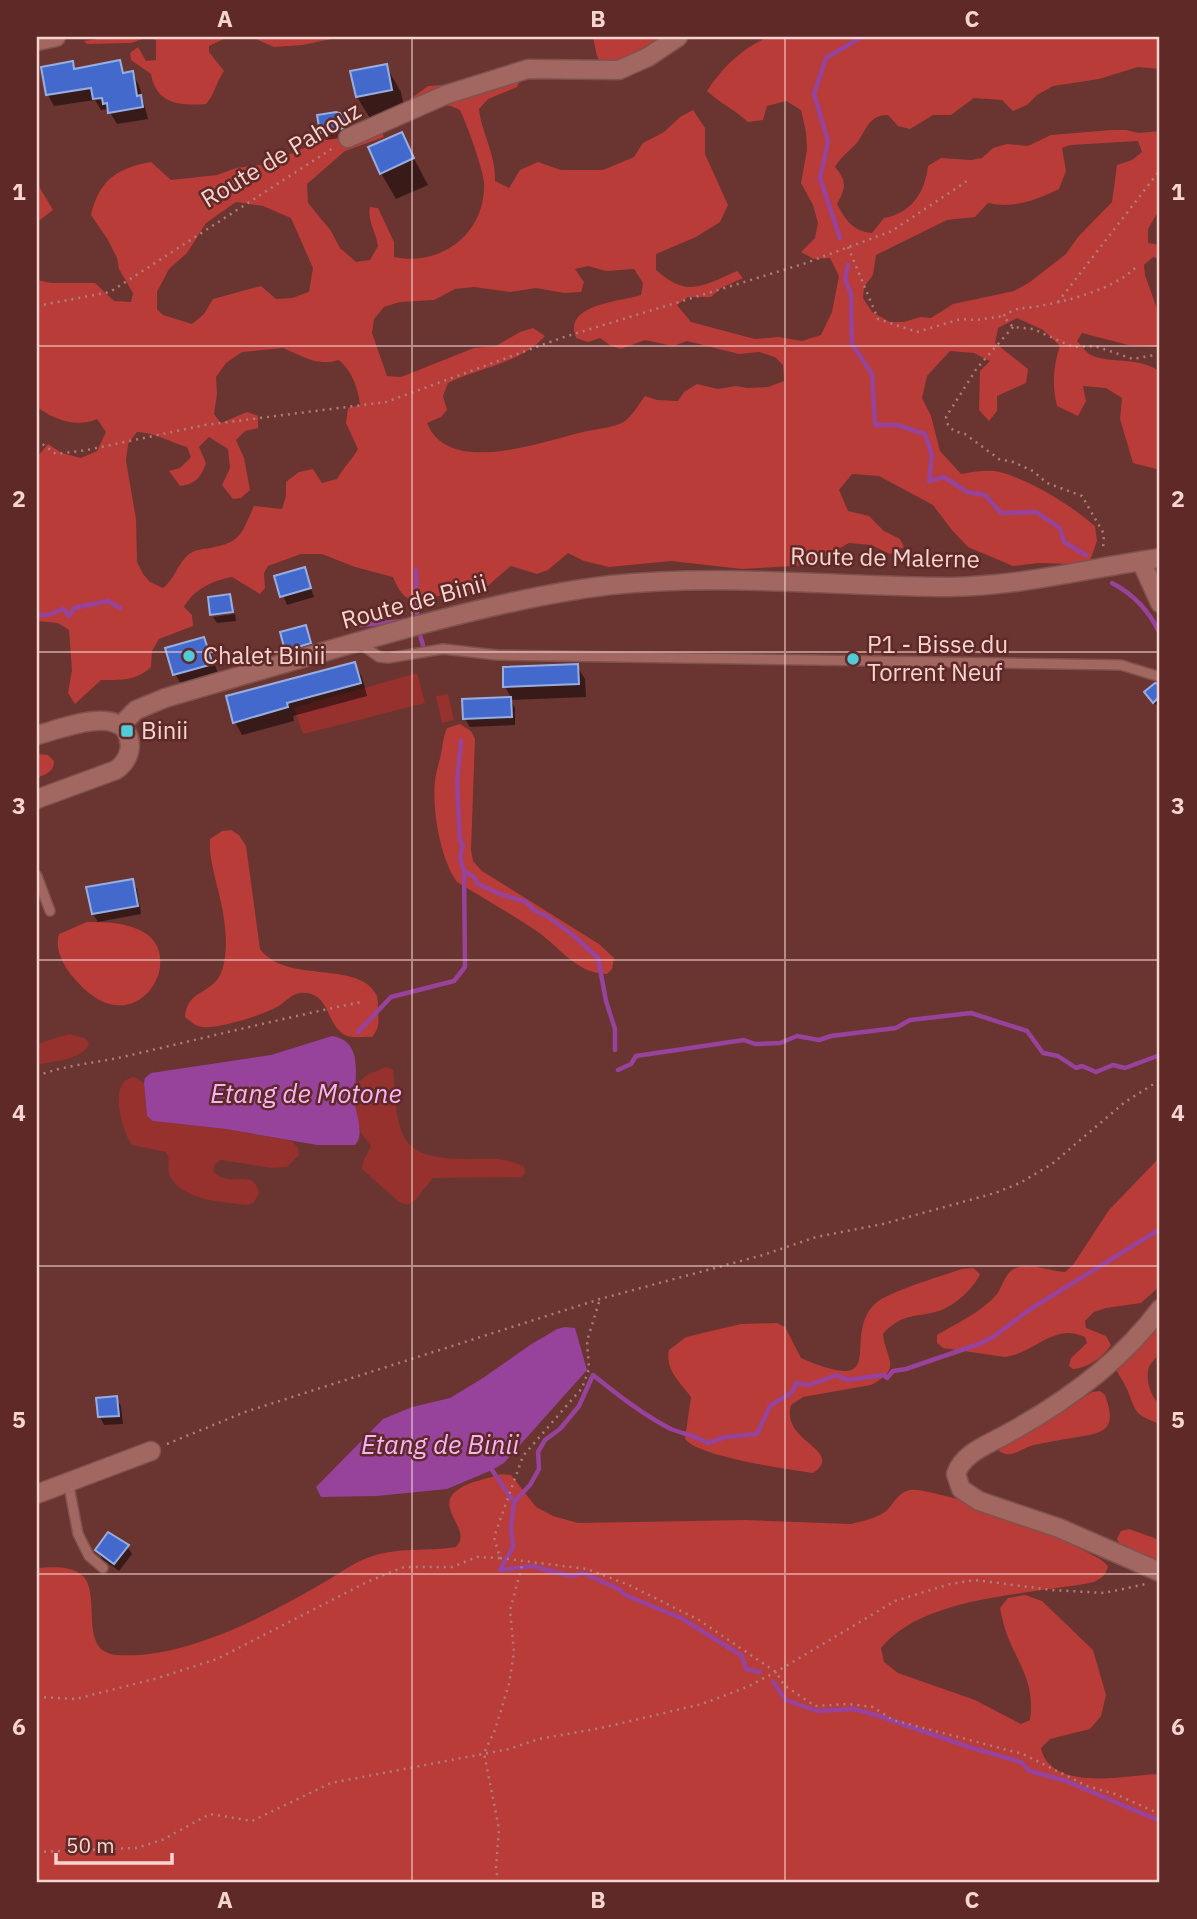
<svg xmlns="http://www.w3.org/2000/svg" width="1197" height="1919" font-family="'IBM Plex Sans',sans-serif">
  <rect width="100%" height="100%" fill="#6a3430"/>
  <!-- green -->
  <g fill="#96312e">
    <path d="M417 673 425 703 303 734 294 708Z"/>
    <path d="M448 694 454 720 442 723 436 696Z"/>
    <path d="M69 1034 85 1038 89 1043C85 1060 51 1061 37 1065V1044Z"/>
    <path d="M386 1067 393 1070C396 1092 394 1121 406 1140 420 1164 472 1158 498 1159 507 1160 515 1163 524 1166L525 1173 521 1177 433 1178 415 1200 407 1205 399 1202 362 1169 363 1162 371 1146 361 1133 356 1116V1084L367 1075Z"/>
    <path d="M134 1077 144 1083 147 1116 162 1122 226 1129 292 1141 298 1148 299 1155 287 1167 272 1168 221 1160 215 1164 213 1171C228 1190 255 1166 259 1194L254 1202 247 1205C223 1202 185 1201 171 1178 165 1170 172 1161 166 1152L132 1145C122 1131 107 1080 134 1077Z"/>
  </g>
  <!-- forest -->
  <g fill="#b93c39" fill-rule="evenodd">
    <path d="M111 37H228L209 46V52L224 71C216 82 215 94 206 104 180 106 156 104 151 74L131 60 130 53 138 47 146 61 156 60V40L148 37 131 43 87 44 84 41Z"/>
    <path d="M251 37H340L303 45 274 47Z"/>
    <path d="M592 37H662L658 43C647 49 605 74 598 58 595 52 596 44 592 37Z"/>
    <path d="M769 37H1160V69L1138 67 1099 79 1053 86 1037 95 1027 105 1013 111 1002 100 974 98 951 115H933L910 129 898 126 888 115C867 115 866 133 855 145 847 153 841 157 835 167 847 181 846 188 837 204 846 221 853 231 872 233L884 218C912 213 925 192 928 166L941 158 971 160 982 158 993 148 1007 144 1028 146 1051 135 1112 130H1126L1139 133 1160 131V208L1148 229V243L1160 245V259L1153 257 1144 265 1145 275 1160 317V347L1128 345 1082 333 1077 341C1081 345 1085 351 1089 354 1108 365 1138 355 1160 372V470L1133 463 1120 419 1122 398 1106 388 1083 386 1086 401 1078 416 1057 406C1052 386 1053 366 1060 346L1043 330 1017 318 998 328 995 343 1028 369 1026 383 997 396V411L989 421 979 410 980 371 990 361 974 353 950 351 927 376 922 398 931 416 940 451 961 474C973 472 988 469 1000 472 1035 482 1067 503 1095 526L1097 541 1090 561 1071 564 1038 563 1013 566 968 547 952 530 933 505 879 476 852 474 839 490 848 511 869 516 884 531 900 539 904 547 890 554 871 545 849 543 810 565 742 569 671 561 609 567 584 561 568 553 548 570 537 574 511 566C503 572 487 588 480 591 471 595 457 592 447 594 420 600 406 610 393 577L355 567 322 554H301L268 566 264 573 265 588 260 594 232 577C212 581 194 589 184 607L192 615 193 626 159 639 152 651 151 667C136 681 121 680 101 680L75 704 68 693 72 670 69 630 58 623 37 621C37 604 41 563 37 551V457L48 444 62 453 81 458 97 451 106 432 97 419C77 428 54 420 37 407V280L51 283H95L114 301 131 302 133 293 119 269 117 258 108 240 91 215C99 180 117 168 151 162L171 180 217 175 236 168 267 164 376 117 384 137 345 151 307 184 308 203 331 231 340 248 356 262 370 260 378 246C376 233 367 219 370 207L378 208 394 242V257C441 267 486 233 484 183 483 168 467 125 460 110L451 106 405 103 428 86 442 85 454 99 521 78 517 87 488 99 479 109C482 135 496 154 495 181L509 188 520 170 538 162 561 170H603L634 157 643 143 664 132 680 117 693 110 705 128V154L728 205 720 222 696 237 656 254V270C687 298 703 286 737 271L743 278 721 288 711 297H688L677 305 691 322 755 339 779 337 802 341 821 335 832 312 839 276 830 258 814 259 801 252 815 238 818 223 813 205 801 183 807 150 806 132 801 110 786 101 767 106 763 120 748 122C735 110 720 103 707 91 722 68 743 47 769 37ZM1138 141 1142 152 1132 160 1117 165 1112 202 1078 237 1066 254 1030 282 1014 291 953 304 931 318 920 317 904 322H890L872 312 863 298 864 287 873 275 876 255 947 220 975 217 988 203C1014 209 1036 200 1059 189L1066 171 1062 148 1070 145ZM236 202 263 206 291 218 313 268 309 292 292 298 276 299 261 286 213 299 204 314 192 324 163 315 157 309V292L169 269 187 253 206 223ZM588 266 606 271 634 269 643 283 641 295C619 302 563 304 576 338L588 342 600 338 611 346 621 349 645 340 673 346 687 341 739 354 759 352 775 357 783 365 784 381 768 387 747 388 736 386 718 389 697 384 684 392 678 401 657 400 645 396C639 404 633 415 625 421 619 427 589 430 579 433 538 443 448 476 427 423L441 417 447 410 443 396 448 383C480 367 520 364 545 336L533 328 520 332 496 346 474 348 401 377 387 376 372 333 374 319 384 307 400 302 434 300 455 289 474 287 510 292 536 288 564 293 581 292 584 282 575 269ZM283 348C303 356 317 367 339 360 352 371 358 388 360 405L348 408 346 423 358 449C352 460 343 468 337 479L322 483 313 469 299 472 286 482V496L282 509 254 506C241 534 242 542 210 548 203 549 195 550 189 554 177 564 175 579 163 588L150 582 143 574 137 562 136 519 126 461 128 444 137 432C155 433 170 442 187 447L191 457 180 468 169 471 180 486C195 484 201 478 206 463L199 447 209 437 228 449 230 468 222 485 233 499 241 498 250 490 244 458 236 440 245 431 258 428V416L247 412 221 423 214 414 217 394 216 377 226 363 242 352Z"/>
    <path d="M37 183 53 210 37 222Z"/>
    <path d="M460 724 471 731 475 739 471 850 473 861 482 871 599 944 614 958 612 969 607 974C574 973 560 946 535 930 510 913 483 898 457 882 440 858 432 810 435 781 436 772 439 763 441 754 443 744 443 737 447 728Z"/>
    <path d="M37 754 48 755 54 761C54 772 46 774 37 778Z"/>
    <path d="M231 830 239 835 246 846 260 949C286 985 360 959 377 996 378 1000 378 1007 378 1012 379 1023 379 1028 372 1037 364 1036 352 1039 345 1035 325 1024 330 990 300 993 291 994 285 1003 277 1007 262 1015 219 1029 203 1027 195 1026 191 1022 185 1017 187 986 218 997 224 963 229 937 223 908 216 882 213 867 209 855 210 839L222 831Z"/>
    <path d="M87 922C107 922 127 922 145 933 188 960 133 1050 74 978 64 967 54 949 59 934Z"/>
    <path d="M1160 1157V1286L1141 1303 1106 1308 1094 1312 1085 1321 1086 1328 1106 1336 1111 1345C1103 1357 1088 1368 1073 1369L1069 1366 1071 1358 1087 1343 1085 1337C1054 1322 1035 1353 1005 1357L943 1348 937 1343V1335C957 1323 982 1312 997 1294 1003 1286 1005 1272 1016 1268 1031 1263 1049 1271 1065 1272L1073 1265 1109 1210Z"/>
    <path d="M973 1268 980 1274C974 1288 957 1303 944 1309 920 1319 904 1310 883 1334 885 1358 904 1369 871 1385L803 1397 791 1405C780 1442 846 1450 813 1473 787 1469 699 1457 685 1439L691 1397C680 1382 665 1370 669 1350L686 1337 741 1324 777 1323 785 1327 801 1358C894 1398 839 1336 876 1303 888 1292 944 1275 962 1269Z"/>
    <path d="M1160 1320V1354C1156 1358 1151 1362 1149 1367 1145 1379 1151 1398 1160 1404V1424C1134 1414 1137 1414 1127 1389 1124 1382 1119 1376 1116 1369Z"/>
    <path d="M1100 1391 1105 1395C1118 1431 1104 1433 1072 1438 1060 1440 1047 1442 1034 1445 1021 1448 1012 1460 999 1451L1003 1443 1038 1427 1092 1392Z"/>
    <path d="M501 1474 511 1475 536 1507 553 1516 578 1523 745 1520 851 1524C863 1521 877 1518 886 1511 894 1504 898 1492 910 1490 919 1489 932 1493 941 1495 997 1507 1050 1532 1100 1559L1108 1566C1106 1575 1102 1578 1094 1582 1030 1595 924 1595 881 1648L884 1662 898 1673 975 1700 1021 1724 1030 1720C1035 1683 1020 1667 1007 1635 1004 1627 1002 1617 1000 1608L1008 1598 1025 1595 1042 1601 1093 1650 1106 1695 1101 1716 1090 1729 1050 1739 1041 1748C1051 1793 1127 1775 1160 1774V1882H37V1568C51 1567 72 1565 83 1576 102 1596 77 1653 118 1655 185 1659 264 1617 321 1584 336 1576 351 1564 367 1558 398 1546 426 1552 456 1547 474 1529 431 1507 459 1489 470 1481 488 1479 501 1474Z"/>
    <path d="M1129 1529 1160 1540V1565C1145 1559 1124 1554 1117 1539L1121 1531Z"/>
  </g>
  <!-- water -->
  <g fill="#97429b">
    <path d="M332 1036C365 1041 354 1079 355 1102 356 1116 365 1135 355 1145H317L226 1129 153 1121 147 1116 144 1083 145 1078 151 1073 271 1055Z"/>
    <path d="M565 1327 575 1328 587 1370 504 1463 492 1470 447 1489 377 1496 321 1497 316 1487 383 1419 412 1407 450 1398 483 1378 530 1345 557 1329Z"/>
  </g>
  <!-- shadow -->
  <g fill="#0007">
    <path d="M119 62 126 74 132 73 139 85 148 119 117 124 108 109 101 110 95 100 54 106 48 95 43 68 72 63 76 70Z"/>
    <path d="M386 66 401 92 406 117 373 123 357 97Z"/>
    <path d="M348 118 353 127 346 137 326 140 321 132Z"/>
    <path d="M401 134 428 185 396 199 381 173Z"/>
    <path d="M304 569 314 597 287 605 276 577Z"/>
    <path d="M235 614 236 621 217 623 213 617Z"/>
    <path d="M305 627 315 652 292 659 287 650Z"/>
    <path d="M204 639 211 652 219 677 183 687 175 674Z"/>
    <path d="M354 664 362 677 367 696 293 716 294 721 242 735 235 722Z"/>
    <path d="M577 666 585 679 586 697 510 700 515 708V725L470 727 465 719 464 701 512 699 505 687 504 669Z"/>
    <path d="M1155 685 1160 691V701L1156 705 1148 696Z"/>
    <path d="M132 881 137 889 141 914 98 922 93 914Z"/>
    <path d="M116 1398 121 1406 123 1424 104 1425 100 1417Z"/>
    <path d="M127 1546 132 1554 119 1571 102 1559 98 1550Z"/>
  </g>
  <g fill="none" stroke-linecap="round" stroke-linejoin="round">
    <!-- stream -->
    <g stroke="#97429b" stroke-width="4.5">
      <path d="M840 238 820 178 828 141 814 94 826 58 860 38 866 37"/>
      <path d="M848 265 845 279 851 294 852 344 872 374 875 425H897L925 434 932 456 929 481 944 477 967 492 985 495 1001 513 1036 512 1060 528 1064 542 1086 555"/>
      <path d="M1112 583C1135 595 1150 612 1160 634"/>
      <path d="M37 615H48L63 609 69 616 74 608 108 601 120 608"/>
      <path d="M415 620 417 619 416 570"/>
      <path d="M360 625 403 621"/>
      <path d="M420 635 423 645"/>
      <path d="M461 741 457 782 460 841 463 845 460 858 464 871 474 877 478 884 500 894 526 902 535 911 547 916 573 935 598 958 606 1001 615 1029V1050"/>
      <path d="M358 1032 391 997 454 981 465 967 464 871"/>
      <path d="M618 1070 631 1064 636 1056 744 1040 755 1044 780 1043 797 1036 819 1040 831 1036 896 1028 910 1020 971 1013 1027 1031 1043 1053 1058 1056 1076 1068 1082 1066 1096 1072 1113 1065 1125 1068 1160 1055"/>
      <path d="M492 1470 514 1502 511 1526 513 1547 500 1570 532 1566 570 1576 583 1573 619 1589 625 1595 681 1618 742 1656 746 1669 760 1672"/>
      <path d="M514 1502 530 1485 539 1469 538 1452 545 1440 560 1429 579 1406 593 1375C617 1394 643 1415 671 1429 684 1434 696 1436 708 1443L726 1437 757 1434 770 1406 792 1392 796 1383 809 1385 837 1375 847 1380 884 1375 887 1378 893 1371 906 1369 979 1344 993 1337 1029 1310 1160 1229"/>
      <path d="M773 1682 786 1700 817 1711 854 1709 879 1716 969 1747 1021 1762 1030 1771 1066 1781 1160 1821"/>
    </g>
  </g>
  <!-- building -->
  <g fill="#4369cd" stroke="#98aee1" stroke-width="2">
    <path d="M120 60 123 73 133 71 137 96 141 95 143 107 108 113 107 103 103 104 102 98 93 99 91 88 46 95 41 67 73 61 74 69Z"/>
    <path d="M387 64 392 90 356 97 350 71Z"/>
    <path d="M336 112 349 116 351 124 341 129 320 133 317 115Z"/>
    <path d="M402 132 414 158 380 174 368 147Z"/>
    <path d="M305 567 311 588 280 597 274 576Z"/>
    <path d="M230 594 233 612 210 615 208 597Z"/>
    <path d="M306 625 311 643 285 651 280 632Z"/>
    <path d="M204 637 213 664 173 675 165 648Z"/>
    <path d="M355 662 361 683 287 703 288 707 233 723 226 696Z"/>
    <path d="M578 664 579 684 503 687V667Z"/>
    <path d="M1155 683 1160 684V696L1153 703 1144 692Z"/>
    <path d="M511 697 512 717 463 719 462 699Z"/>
    <path d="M133 879 138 906 92 914 86 887Z"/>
    <path d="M117 1396 119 1416 98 1417 96 1398Z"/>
    <path d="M108 1532 129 1545 114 1564 95 1550Z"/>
  </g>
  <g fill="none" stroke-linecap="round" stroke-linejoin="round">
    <!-- lane casing -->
    <g stroke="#7f524e" stroke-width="12">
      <g id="lane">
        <path d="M358 642 379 657 388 658 443 649 497 655 1121 665 1160 677"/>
        <path d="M37 876 50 911"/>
        <path d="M68 1481 78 1534 89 1556 103 1568"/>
      </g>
    </g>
    <!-- street casing -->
    <g stroke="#7f524e" stroke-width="21">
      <g id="street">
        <path d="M348 138 445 95 528 69 619 70 648 57 678 37"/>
        <path d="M1141 561 1160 603"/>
        <path d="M1160 1309C1120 1363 1064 1403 1005 1435 987 1445 963 1453 956 1474L961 1489 979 1501 1059 1528 1160 1572"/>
        <path d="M37 1494 151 1451"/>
      </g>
    </g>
    <!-- secondary casing -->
    <g stroke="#7f524e" stroke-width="21">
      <g id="secondary">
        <path d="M37 41 56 37"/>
        <path d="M121 725 136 710 165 698C248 674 331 649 415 626 480 609 544 593 611 585 724 573 837 587 950 587 1022 586 1090 568 1160 558"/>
        <path d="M37 735C61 729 106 710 125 729 134 744 130 760 116 770L37 799"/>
      </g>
    </g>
    <!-- path -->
    <g stroke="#ac7f7b" stroke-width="2.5" stroke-dasharray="2 5" stroke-linecap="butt">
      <path d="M848 247 878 319 917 332 961 319 977 320 1003 316"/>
      <path d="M1135 268C1114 289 1068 301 1039 306 1020 310 1021 305 1003 316L1013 327 1033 329 1073 347 1095 346 1133 359 1160 354"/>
      <path d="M1058 302 1160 170"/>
      <path d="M37 306 110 292 333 148"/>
      <path d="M1013 327 977 368 946 417 948 425 954 431 965 434 999 459 1013 462 1033 471 1047 483 1082 496 1104 534 1103 551"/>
      <path d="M37 440 56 454 87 450 205 425 386 402 561 338 803 264 892 231 967 181"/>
      <path d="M37 1076C67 1064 100 1063 131 1055 208 1037 284 1018 361 1002"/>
      <path d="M167 1444 245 1412 600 1299 763 1255 816 1237 883 1224 995 1193 1020 1183 1052 1164 1125 1102 1160 1080"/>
      <path d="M500 1558 587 1569 629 1585 699 1620 776 1672 784 1685 815 1706 849 1704 873 1707 893 1720 1023 1754 1087 1786 1115 1794 1160 1814"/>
      <path d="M37 1697 76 1699 158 1678 217 1659 369 1581 404 1567H452L477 1557 500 1558 494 1537 523 1456 582 1388 589 1369 587 1341 600 1299"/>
      <path d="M37 1852 136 1848 162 1840 210 1814 252 1821 331 1783 509 1749 539 1739 601 1728 702 1704 747 1687 776 1672 895 1601 950 1584 975 1580 1052 1590 1104 1593 1146 1584"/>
      <path d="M498 1882 496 1868 499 1829 484 1753 495 1730 509 1684 514 1652 510 1610 523 1562"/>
    </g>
    <!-- lane -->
    <use href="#lane" stroke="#a26761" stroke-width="9"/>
    <!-- street -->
    <use href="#street" stroke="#a26761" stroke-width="18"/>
    <!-- secondary -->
    <use href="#secondary" stroke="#a26761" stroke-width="18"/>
  </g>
  <!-- grid -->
  <path fill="none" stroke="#f6d4d0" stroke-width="2" stroke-opacity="0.55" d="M412 37V1882M785 37V1882M37 346H1160M37 652H1160M37 960H1160M37 1266H1160M37 1574H1160"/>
  <!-- markers -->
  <g fill="#52cbd9" stroke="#5e2926" stroke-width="2.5">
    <circle cx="189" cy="656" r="7"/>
    <circle cx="853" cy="659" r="7"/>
    <rect x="120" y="724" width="14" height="14" rx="3.5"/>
  </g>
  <g text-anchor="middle" stroke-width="5" stroke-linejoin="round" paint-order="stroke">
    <!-- street labels -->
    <g font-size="24" fill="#f6d4d0" stroke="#5e2926">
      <text transform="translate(281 155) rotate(-31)" y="8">Route de Pahouz</text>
      <text transform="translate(885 558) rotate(1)" y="8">Route de Malerne</text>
      <text transform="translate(414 602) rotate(-15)" y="8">Route de Binii</text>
    </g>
    <!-- poi labels -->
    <g font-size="24" fill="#f6d4d0" stroke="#5e2926" text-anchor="start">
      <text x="867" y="653">P1 - Bisse du<tspan x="867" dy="28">Torrent Neuf</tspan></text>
      <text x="203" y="664">Chalet Binii</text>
      <text x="141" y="739">Binii</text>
    </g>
    <!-- water labels -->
    <g font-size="26" font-style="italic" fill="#f5b4f7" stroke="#5e2926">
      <text x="306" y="1103">Etang de Motone</text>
      <text x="440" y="1454">Etang de Binii</text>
    </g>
  </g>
  <!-- border -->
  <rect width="1197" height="1919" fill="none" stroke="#5e2926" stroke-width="77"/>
  <!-- scale -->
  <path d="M56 1853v10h116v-10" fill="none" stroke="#f6d4d0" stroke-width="3.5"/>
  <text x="66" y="1853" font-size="21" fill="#f6d4d0" stroke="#5e2926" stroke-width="5" paint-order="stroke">50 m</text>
  <rect x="38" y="38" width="1120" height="1843" fill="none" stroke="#f6d4d0" stroke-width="2.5"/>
  <g font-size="23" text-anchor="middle" font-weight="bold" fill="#f6d4d0">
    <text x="225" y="27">A</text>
    <text x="598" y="27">B</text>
    <text x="972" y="27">C</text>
    <text x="19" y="200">1</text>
    <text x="1178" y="200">1</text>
    <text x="19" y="507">2</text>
    <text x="1178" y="507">2</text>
    <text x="19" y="814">3</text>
    <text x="1178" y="814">3</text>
    <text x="19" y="1121">4</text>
    <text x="1178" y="1121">4</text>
    <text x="19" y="1428">5</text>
    <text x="1178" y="1428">5</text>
    <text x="19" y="1735">6</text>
    <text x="1178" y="1735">6</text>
    <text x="225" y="1908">A</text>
    <text x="598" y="1908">B</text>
    <text x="972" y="1908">C</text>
  </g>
</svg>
